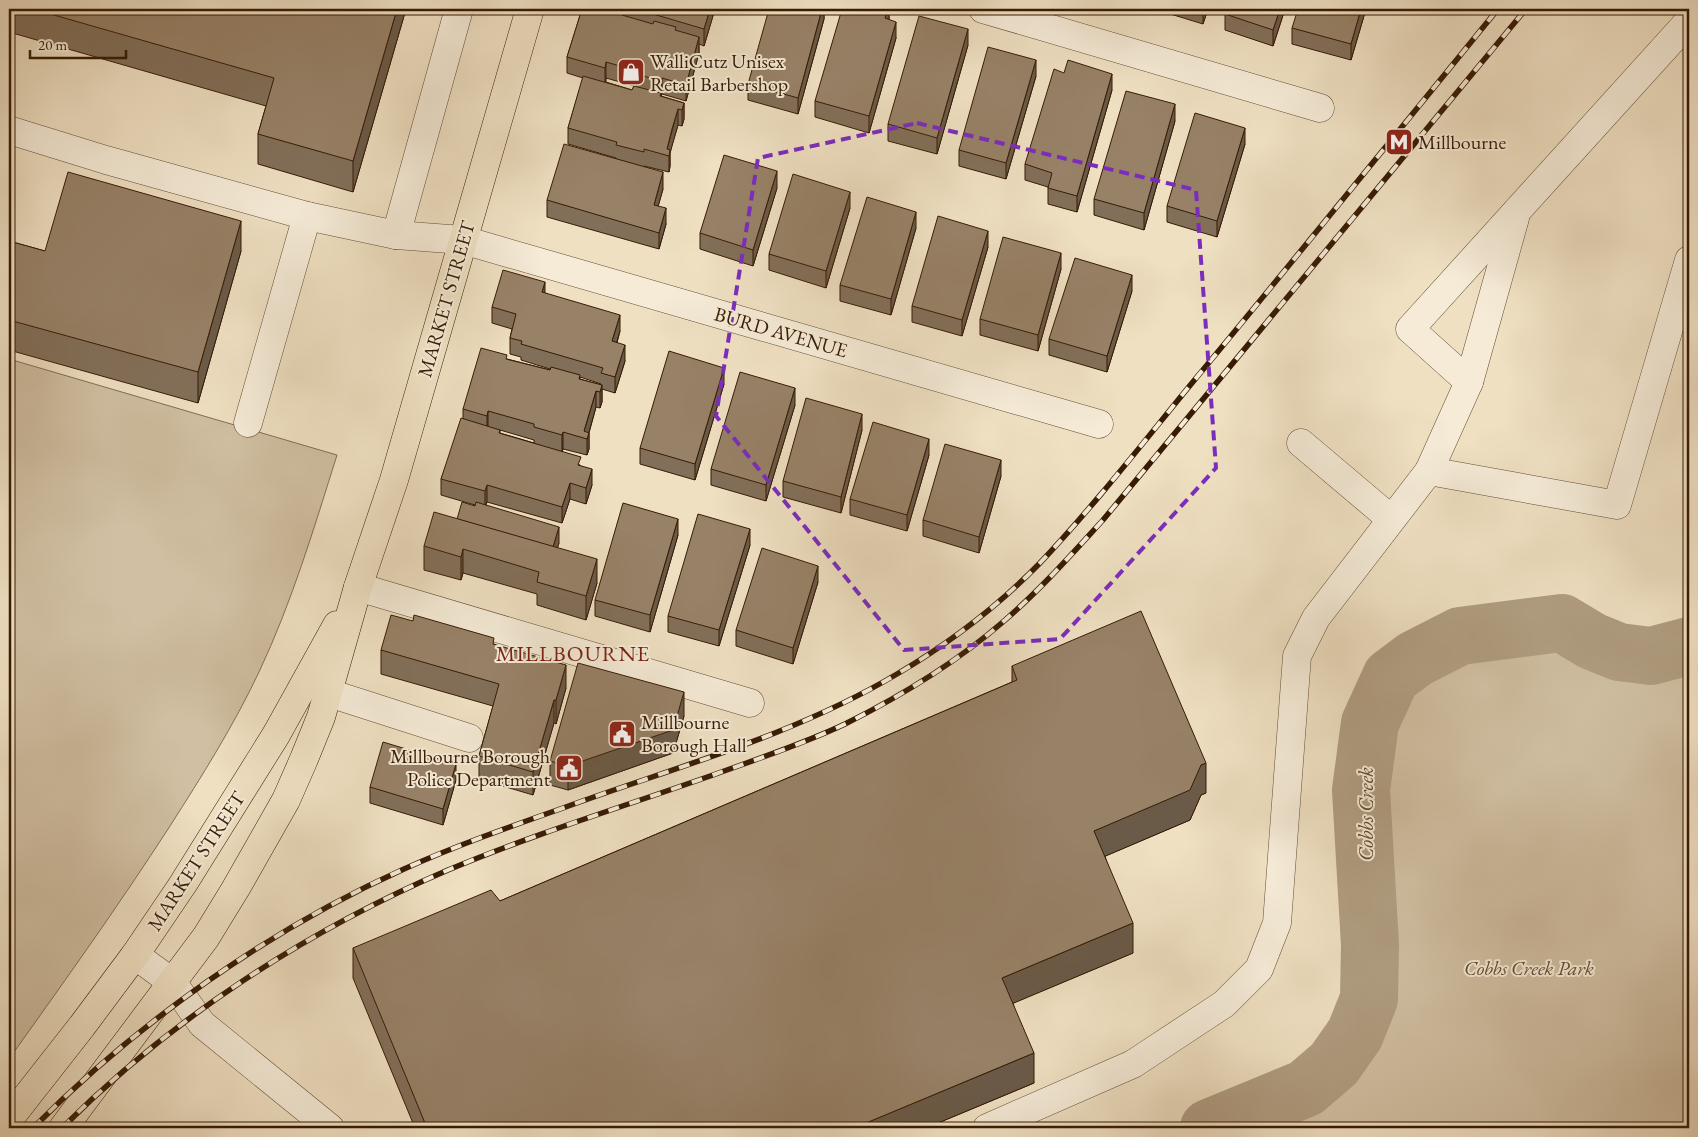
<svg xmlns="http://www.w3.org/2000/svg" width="1698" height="1137" font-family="'EB Garamond',serif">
  <rect width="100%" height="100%" fill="#efe0c2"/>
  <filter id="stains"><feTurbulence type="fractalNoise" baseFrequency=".004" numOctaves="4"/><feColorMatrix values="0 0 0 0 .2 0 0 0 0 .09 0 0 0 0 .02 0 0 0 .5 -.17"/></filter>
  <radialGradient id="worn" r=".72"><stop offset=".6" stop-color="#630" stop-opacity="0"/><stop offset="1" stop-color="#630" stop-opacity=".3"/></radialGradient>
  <!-- green -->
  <g fill="#d0bfa2" stroke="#846d53">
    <path d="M9 359 337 455C314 528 292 602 259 672 234 725 202 776 170 826 119 905 64 982 9 1059Z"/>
    <path d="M1559 628 1682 651 1689 643V1128H1220L1306 1088 1355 1034 1370 945V723L1391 677 1445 643Z"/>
  </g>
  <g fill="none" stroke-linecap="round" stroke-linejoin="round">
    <!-- river -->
    <path stroke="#b09d81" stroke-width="58" d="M1209 1128 1306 1088 1334 1064 1355 1034 1369 999 1370 945 1361 790 1370 723 1391 677 1415 659 1460 636 1562 623 1592 641 1619 652 1651 656 1689 646"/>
    <!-- minor casing -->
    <g stroke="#654c34" stroke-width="29">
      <g id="minor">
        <path d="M983 9 1320 108"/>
        <path d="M9 130 106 160 307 216"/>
        <path d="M396 235 459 9"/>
        <path d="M1469 382 1515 218"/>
        <path d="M248 423 307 216 396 235 463 240 1099 424"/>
        <path d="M1301 443 1391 519"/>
        <path d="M1429 471 1617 505 1689 260"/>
        <path d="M358 587 750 703"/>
        <path d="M329 693 469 738"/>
        <path d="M135 955 173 983 202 1024 330 1128"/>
        <path d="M987 1128 1133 1064 1224 1004 1259 969 1277 923 1297 656 1316 618 1429 471 1469 382 1410 329 1689 21"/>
      </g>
    </g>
    <!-- major casing -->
    <g stroke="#371b04" stroke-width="29">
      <g id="major">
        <path d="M9 1119 82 1026 135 955 183 884 276 735 337 625"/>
        <path d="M63 1128 206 937 236 888 286 800 304 759 321 717 358 587 394 480 530 9"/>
      </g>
    </g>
    <!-- minor -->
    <use href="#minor" stroke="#f5ebd7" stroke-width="28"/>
    <!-- major -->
    <use href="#major" stroke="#efe0c2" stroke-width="28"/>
    <!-- rail casing -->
    <g stroke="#371b04" stroke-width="5.5">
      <g id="rail">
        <path d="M33 1128C137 1023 268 930 404 869 455 846 509 827 563 808 675 767 793 736 897 674 948 644 997 607 1039 564 1093 507 1142 444 1192 383 1295 259 1396 134 1498 9"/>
        <path d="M62 1128C171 1019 306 931 448 870 534 834 625 806 713 775 757 759 803 744 845 724 901 696 957 662 1004 621 1040 590 1071 555 1103 520L1526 9"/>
      </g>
    </g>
    <!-- rail -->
    <use href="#rail" stroke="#f5ebd7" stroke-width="4" stroke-dasharray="11" stroke-linecap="butt"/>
  </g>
  <!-- wall -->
  <g fill="#826f59" stroke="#371b04" fill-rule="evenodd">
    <path d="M9 9H406L353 192 258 164V134L266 106 9 32Z"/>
    <path d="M582 9H715L704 46 699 44V53L686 101 662 94 661 96 684 103V119L682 126 678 125 672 145 670 153V166L669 172 644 166V167L663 189 658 206 666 224 659 249 547 217V200L616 159V158L568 144V128L583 78 567 73V57ZM606 78 634 86 632 90 606 82Z"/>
    <path d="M824 9V19L798 114 748 100V84Z"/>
    <path d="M889 9V19L896 38 869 133 815 117V101Z"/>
    <path d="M1154 9H1208L1203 24Z"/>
    <path d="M1227 9H1285L1273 46 1225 30V14Z"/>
    <path d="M1366 9 1351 60 1292 44V28Z"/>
    <path d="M968 45 937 154 888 141V124Z"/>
    <path d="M1036 76 1006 179 959 166V150Z"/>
    <path d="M1112 90 1077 212 1048 204V187L1025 180V164Z"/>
    <path d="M1175 121 1144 230 1094 215V199Z"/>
    <path d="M1245 144 1217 237 1167 222V206Z"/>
    <path d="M777 188 753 266 700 249V233Z"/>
    <path d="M850 208 826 288 769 270V254Z"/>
    <path d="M916 228 891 315 840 301V285Z"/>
    <path d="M9 241 45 251H241L198 403 9 350Z"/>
    <path d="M988 247 962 336 912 322V306Z"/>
    <path d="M1061 269 1038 351 980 335V319Z"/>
    <path d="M1132 291 1107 372 1049 355V339Z"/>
    <path d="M545 293 620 331 617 343 625 361 615 393 602 389V402L600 408 596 407 589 433V449L587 455 563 449 562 451 581 466 592 485 586 504 570 499 562 523 487 502 486 505 559 543 557 548 597 583 586 620 537 605V594L463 573 461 580 424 570V546L475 505 441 495V479L463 419V409L507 359 550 370V369L521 360V357L510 354V338L512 329 492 323V307ZM580 377 601 384V385L580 379ZM500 430 534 440V443L500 433Z"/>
    <path d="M724 384 695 480 640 464V448Z"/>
    <path d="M795 405 766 501 711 485V469Z"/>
    <path d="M862 430 841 513 783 497V481Z"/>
    <path d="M929 455 907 531 850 515V499Z"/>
    <path d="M1001 476 979 553 923 536V520Z"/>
    <path d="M678 535 650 632 595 616V600Z"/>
    <path d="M750 545 719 646 668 632V616Z"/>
    <path d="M818 582 793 664 736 646V630Z"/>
    <path d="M494 644 566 688 556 724 554 723 533 795 479 779V756L493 706 381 674V650Z"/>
    <path d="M1012 666 1206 793 1201 795 1190 820 1105 856 1133 953 1013 1003 1034 1083 926 1128H415L353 978V948L500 901 1012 682Z"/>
    <path d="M684 716 673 753 568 790 550 785V761Z"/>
    <path d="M456 780 443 825 370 803V787Z"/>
  </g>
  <!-- shaded-wall -->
  <g fill="#6a5a48" stroke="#371b04">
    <path d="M397 9H406L353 192V161Z"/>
    <path d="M710 9H715L704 46V29Z"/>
    <path d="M822 9H824V19L798 114V98Z"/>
    <path d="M888 9H889V20L885 18Z"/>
    <path d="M1203 9H1208L1203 24Z"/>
    <path d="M1280 9H1285L1273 46V30Z"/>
    <path d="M1361 9H1366L1351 60V44Z"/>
    <path d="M896 22V38L869 133V116Z"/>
    <path d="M968 29V45L937 154V138Z"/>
    <path d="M699 37V53L686 101V85Z"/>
    <path d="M1036 60V76L1006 179V163Z"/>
    <path d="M606 62V78L605 84V68Z"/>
    <path d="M1112 74V90L1077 212V196Z"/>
    <path d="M662 78V94L661 97V81Z"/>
    <path d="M684 103V119L682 126V110Z"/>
    <path d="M1175 104V121L1144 230V213Z"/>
    <path d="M678 109V125L670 153V166L669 172V156L667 149Z"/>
    <path d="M1245 128V144L1217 237V221Z"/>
    <path d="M777 171V188L753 266V250Z"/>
    <path d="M663 172V189L654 221V205Z"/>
    <path d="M850 192V208L826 288V271Z"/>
    <path d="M666 208V224L659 249V233Z"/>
    <path d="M916 212V228L891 315V299Z"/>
    <path d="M241 221V251L198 403V372Z"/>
    <path d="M988 231V247L962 336V320Z"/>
    <path d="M1061 253V269L1038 351V335Z"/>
    <path d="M1132 275V291L1107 372V356Z"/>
    <path d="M545 282V298L542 292Z"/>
    <path d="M620 315V331L612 358V341Z"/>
    <path d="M625 345V361L615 393V377Z"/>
    <path d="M724 368V384L695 480V464Z"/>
    <path d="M602 385V402L600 408V392Z"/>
    <path d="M795 388V405L766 501V485Z"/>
    <path d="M596 391V407L587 439 584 431Z"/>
    <path d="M488 411V427L487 432V416Z"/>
    <path d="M862 414V430L841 513V497Z"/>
    <path d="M563 432V449L562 451V435Z"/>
    <path d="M589 433V449L587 455V439Z"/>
    <path d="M929 439V455L907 531V515Z"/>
    <path d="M1001 460V476L979 553V537Z"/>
    <path d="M592 469V485L586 504V488Z"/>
    <path d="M570 483V499L562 523V507Z"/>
    <path d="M487 485V502L485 507V491Z"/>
    <path d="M678 519V535L650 632V615Z"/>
    <path d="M559 527V543L551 570V554Z"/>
    <path d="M750 529V545L719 646V630Z"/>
    <path d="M463 549V573L461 580V557Z"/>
    <path d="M597 559V583L586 620V596Z"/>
    <path d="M818 566V582L793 664V648Z"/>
    <path d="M566 665V688L556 724V700Z"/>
    <path d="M684 692V716L673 753 568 790V766Z"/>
    <path d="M554 700V723L533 795V772Z"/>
    <path d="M1206 763V793L1201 795 1190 820 1094 861V831L1201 765Z"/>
    <path d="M456 764V780L443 825V809Z"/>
    <path d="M1133 923V953L1002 1008V978Z"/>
    <path d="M1034 1053V1083L926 1128H854Z"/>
  </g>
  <!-- building -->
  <g fill="#978167" stroke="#371b04">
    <path d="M33 9H397L353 161 258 134 274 78Z"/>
    <path d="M582 9H624L622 15 653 24 654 21 676 27 675 30 699 37 686 85 662 78 661 81 640 75 641 72 606 62 605 68 567 57Z"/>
    <path d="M636 9H710L704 29Z"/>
    <path d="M769 9H822L798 98 748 84Z"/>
    <path d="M842 9H888L885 18 896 22 869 116 815 101Z"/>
    <path d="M1227 9H1280L1273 30 1225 14Z"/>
    <path d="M1298 9H1361L1351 44 1292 28Z"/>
    <path d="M919 16 968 29 937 138 888 124Z"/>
    <path d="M988 47 1036 60 1006 163 959 150Z"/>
    <path d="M1068 60 1112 74 1077 196 1048 188 1052 173 1025 164 1054 69 1064 73Z"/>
    <path d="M583 76 632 90 634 86 661 93 660 96 684 103 682 110 678 109 672 129 667 149 670 150 669 156 644 149V152L616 145 617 142 568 128Z"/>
    <path d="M1126 91 1175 104 1144 213 1094 199Z"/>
    <path d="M1195 113 1245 128 1217 221 1167 206Z"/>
    <path d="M564 144 663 172 654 205 666 208 659 233 547 200Z"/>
    <path d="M724 155 777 171 753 250 700 233Z"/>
    <path d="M68 172 241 221 198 372 9 320V241L45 251Z"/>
    <path d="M793 174 850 192 826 271 769 254Z"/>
    <path d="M867 197 916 212 891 299 840 285Z"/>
    <path d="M938 216 988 231 962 320 912 306Z"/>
    <path d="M1003 237 1061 253 1038 335 980 319Z"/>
    <path d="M1075 258 1132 275 1107 356 1049 339Z"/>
    <path d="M503 270 545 282 542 292 620 315 612 341 625 345 615 377 601 373 603 368 521 344 522 341 510 338 516 314 492 307Z"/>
    <path d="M481 348 507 355 506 359 550 370 551 367 580 375 579 379 602 385 600 392 596 391 584 431 589 433 587 439 563 432 562 435 534 427V424L488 411 487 416 463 409Z"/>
    <path d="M669 351 724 368 695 464 640 448Z"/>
    <path d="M740 372 795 388 766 485 711 469Z"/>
    <path d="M806 398 862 414 841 497 783 481Z"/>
    <path d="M461 418 500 430 499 433 581 457 578 465 592 469 586 488 570 483 562 507 487 485 485 491 441 479Z"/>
    <path d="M873 422 929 439 907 515 850 499Z"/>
    <path d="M945 444 1001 460 979 537 923 520Z"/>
    <path d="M462 502 475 506 476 502 559 527 553 547 457 519Z"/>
    <path d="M623 503 678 519 650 615 595 600Z"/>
    <path d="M434 512 597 559 586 596 537 582 539 572 463 549 461 557 424 546Z"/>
    <path d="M698 514 750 529 719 630 668 616Z"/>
    <path d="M762 548 818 566 793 648 736 630Z"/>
    <path d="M1141 611 1206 763 1201 765 1190 790 1094 831 1133 923 1002 978 1034 1053 854 1128H427L353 948 491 890 500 901 1017 680 1012 666Z"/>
    <path d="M391 615 413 621 414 615 494 638 493 644 566 665 556 700H554L533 772 479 756 499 684 381 650Z"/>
    <path d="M578 663 684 692 673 730 568 766 550 761Z"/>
    <path d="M383 742 456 764 443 809 370 787Z"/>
  </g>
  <!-- marked area -->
  <path fill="none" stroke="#7b2cbf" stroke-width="4" stroke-dasharray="10 6" stroke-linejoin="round" d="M917 123 1196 190 1216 468 1060 639 904 650 716 416 758 158Z"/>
  <!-- icons -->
  <defs>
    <g id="shop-square" transform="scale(1.4375)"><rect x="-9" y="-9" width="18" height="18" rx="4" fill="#8f2418" stroke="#f5ebd7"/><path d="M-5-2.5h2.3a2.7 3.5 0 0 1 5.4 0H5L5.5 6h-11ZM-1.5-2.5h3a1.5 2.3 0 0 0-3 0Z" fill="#fff"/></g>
    <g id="metro-square" transform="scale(1.4375)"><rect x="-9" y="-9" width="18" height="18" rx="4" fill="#8f2418" stroke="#f5ebd7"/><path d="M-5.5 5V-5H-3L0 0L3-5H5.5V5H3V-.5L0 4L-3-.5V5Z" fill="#fff"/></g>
    <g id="civic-square" transform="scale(1.4375)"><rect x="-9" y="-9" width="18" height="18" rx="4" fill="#8f2418" stroke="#f5ebd7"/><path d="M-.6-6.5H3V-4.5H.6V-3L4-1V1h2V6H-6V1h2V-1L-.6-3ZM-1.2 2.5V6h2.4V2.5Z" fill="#fff"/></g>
  </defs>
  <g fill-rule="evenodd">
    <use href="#shop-square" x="631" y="72"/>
    <use href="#metro-square" x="1399" y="142"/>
    <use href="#civic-square" x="622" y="734"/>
    <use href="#civic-square" x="569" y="768"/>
  </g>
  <g text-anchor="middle" stroke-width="4" stroke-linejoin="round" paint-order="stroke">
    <!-- poi labels -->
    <g font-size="20" fill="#371b04" stroke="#f5ebd7" text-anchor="start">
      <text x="650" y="68">WalliCutz Unisex<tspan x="650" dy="23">Retail Barbershop</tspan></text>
      <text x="1418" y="149">Millbourne</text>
      <text x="641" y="729">Millbourne<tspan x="641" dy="23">Borough Hall</tspan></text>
      <text x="550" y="763" text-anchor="end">Millbourne Borough<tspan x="550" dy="23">Police Department</tspan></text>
    </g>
    <!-- street labels -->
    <g font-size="20" fill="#371b04" stroke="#f5ebd7">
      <text transform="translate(446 299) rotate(-74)" y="7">MARKET STREET</text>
      <text transform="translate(781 332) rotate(16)" y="7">BURD AVENUE</text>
      <text transform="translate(196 861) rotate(-57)" y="7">MARKET STREET</text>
    </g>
    <!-- park labels -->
    <g font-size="20" font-style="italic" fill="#654c33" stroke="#f5ebd7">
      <text x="1529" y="975">Cobbs Creek Park</text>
    </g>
    <!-- water labels -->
    <g font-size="21" font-style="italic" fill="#614830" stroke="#f5ebd7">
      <text transform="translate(1366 814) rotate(-90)" y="7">Cobbs Creek</text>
    </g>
    <!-- quarter labels -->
    <g font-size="22" letter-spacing="1" fill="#7a1f14" stroke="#f5ebd7">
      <text x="573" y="661">MILLBOURNE</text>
    </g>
  </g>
  <!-- margin -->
  <rect width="1698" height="1137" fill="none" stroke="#efe0c2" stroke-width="30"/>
  <rect x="10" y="10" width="1678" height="1117" fill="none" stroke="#371b04" stroke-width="2.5"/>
  <rect x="15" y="15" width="1668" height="1107" fill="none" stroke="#371b04"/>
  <!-- scale -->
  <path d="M30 50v8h96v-8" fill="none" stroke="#371b04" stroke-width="2.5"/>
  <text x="38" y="50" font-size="15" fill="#371b04" stroke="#f5ebd7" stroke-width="4" paint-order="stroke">20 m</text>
  <rect width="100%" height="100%" filter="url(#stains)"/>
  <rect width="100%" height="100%" fill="url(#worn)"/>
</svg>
